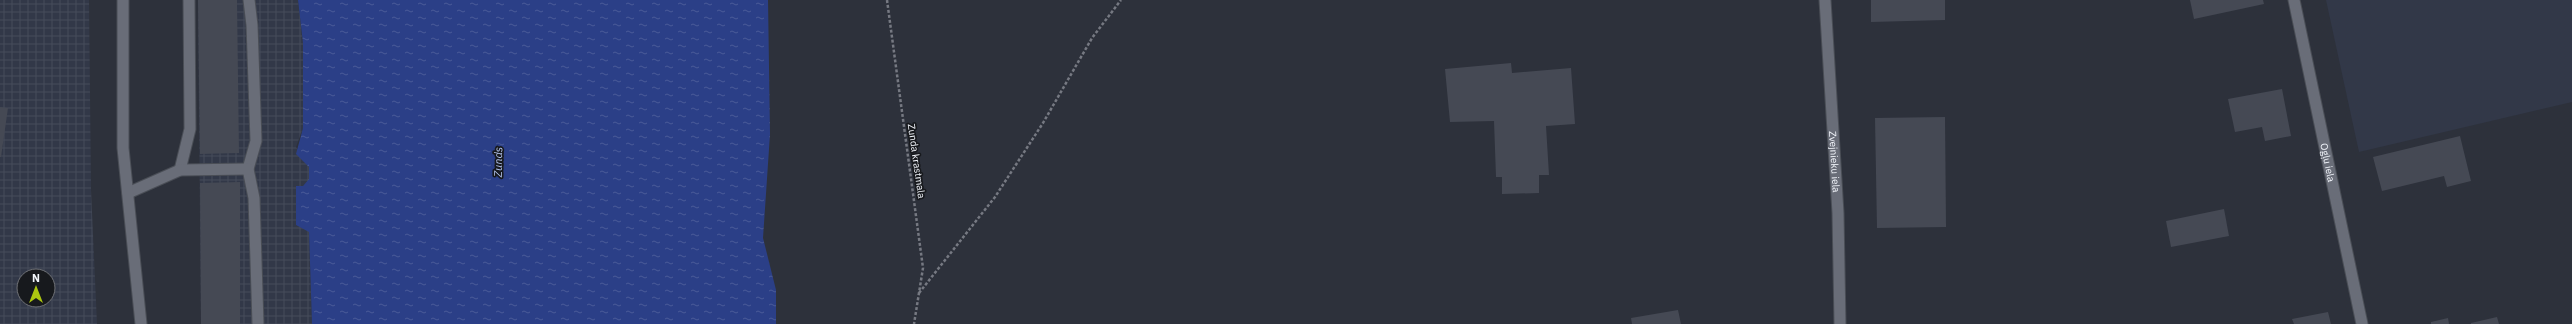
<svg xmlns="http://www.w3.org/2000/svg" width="2572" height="324" font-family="'IBM Plex Sans',sans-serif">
  <defs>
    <pattern id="industrial-grid" width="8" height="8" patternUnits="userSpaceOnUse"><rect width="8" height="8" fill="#323848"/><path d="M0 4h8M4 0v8" fill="none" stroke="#464c5a"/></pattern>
    <pattern id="water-ripples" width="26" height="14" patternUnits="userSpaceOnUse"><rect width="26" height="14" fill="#2b3f87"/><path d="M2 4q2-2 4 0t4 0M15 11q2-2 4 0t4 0" fill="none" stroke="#4a5b99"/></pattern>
  </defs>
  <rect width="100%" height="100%" fill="#2d313b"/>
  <!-- built -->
  <path fill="#323848" d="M2326 0H2572V102L2359 152Z"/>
  <!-- industrial -->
  <g fill="url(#industrial-grid)" fill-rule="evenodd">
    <path d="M0 0H89L91 190 97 324H0ZM24 276H48V300H24Z"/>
    <path d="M198 0H298L303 43V128L296 147 309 167V180L303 186H297L296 225 309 231 312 324H201Z"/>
  </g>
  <!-- water -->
  <path fill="url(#water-ripples)" d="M298 0H768L770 134 763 238 776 290V324H312L309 232 296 225V186H303L309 179V167L296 154 303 128V43Z"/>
  <!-- building -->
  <g fill="#454954">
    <path d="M198 0H237L239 153 200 154Z"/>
    <path d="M1871 0H1945V20L1871 22Z"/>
    <path d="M2190 0H2263L2264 4 2194 19Z"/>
    <path d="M1511 63 1512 73 1571 68 1575 124 1546 126 1549 175H1539V193L1502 194V177H1496L1494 121 1450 122 1445 69Z"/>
    <path d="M2282 89 2291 136 2265 141 2262 127 2235 132 2228 99Z"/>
    <path d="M0 107 8 108 1 157H0Z"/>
    <path d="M1945 117 1946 227 1877 228 1875 118Z"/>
    <path d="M2460 136 2471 181 2447 187 2444 176 2382 191 2373 157Z"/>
    <path d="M240 182V324H201L200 183Z"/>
    <path d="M2224 209 2229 236 2171 247 2166 221Z"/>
    <path d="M1678 310 1681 324H1632L1631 318Z"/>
    <path d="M2328 312 2331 324H2294L2292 319Z"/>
    <path d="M2497 317 2499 324H2471V323Z"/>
    <path d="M2448 318 2449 324H2431V322Z"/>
  </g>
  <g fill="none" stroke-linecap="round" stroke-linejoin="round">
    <!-- service casing -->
    <g stroke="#4a4e56" stroke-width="13">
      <g id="service">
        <path d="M249 0 252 25 256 141 248 169 254 198 258 324"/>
        <path d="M180 170 190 129 189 0"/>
        <path d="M128 193 180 170 248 169"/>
      </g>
    </g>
    <!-- minor casing -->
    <g stroke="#4a4e56" stroke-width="13">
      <g id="minor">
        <path d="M123 0V148L141 324"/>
        <path id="s1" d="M1825 0 1838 213 1840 324"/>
        <path id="s2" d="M2294 0 2362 324"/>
      </g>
    </g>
    <!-- path -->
    <g stroke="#767982" stroke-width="2.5" stroke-dasharray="3 2" stroke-linecap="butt">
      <path d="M887 0 923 268 914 324"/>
      <path d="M919 293 995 197 1043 123 1092 38 1121 0"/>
    </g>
    <!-- service -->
    <use href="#service" stroke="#696d78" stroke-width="11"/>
    <!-- minor -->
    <use href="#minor" stroke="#696d78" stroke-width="11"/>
  </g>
  <g text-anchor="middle" stroke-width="3.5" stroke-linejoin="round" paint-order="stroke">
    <!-- street labels -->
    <g font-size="10" fill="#f2f5fb" stroke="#17191d">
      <text transform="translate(917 161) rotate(82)" y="4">Zunda krastmala</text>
      <text dy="4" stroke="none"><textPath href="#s1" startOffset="162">Zvejnieku iela</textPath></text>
      <text dy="4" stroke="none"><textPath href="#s2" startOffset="166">Ogļu iela</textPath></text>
    </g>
    <!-- water labels -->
    <g font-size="11" font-style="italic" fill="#b2c2eb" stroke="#17191d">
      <text transform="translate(498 162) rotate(-89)" y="4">Zunds</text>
    </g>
  </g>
  <!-- north arrow -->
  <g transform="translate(36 288)"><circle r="19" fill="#17191d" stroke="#6f7176"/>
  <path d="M0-3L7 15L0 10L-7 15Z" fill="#acc610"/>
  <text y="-6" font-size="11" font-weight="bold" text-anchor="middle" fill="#f2f5fb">N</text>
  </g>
</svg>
